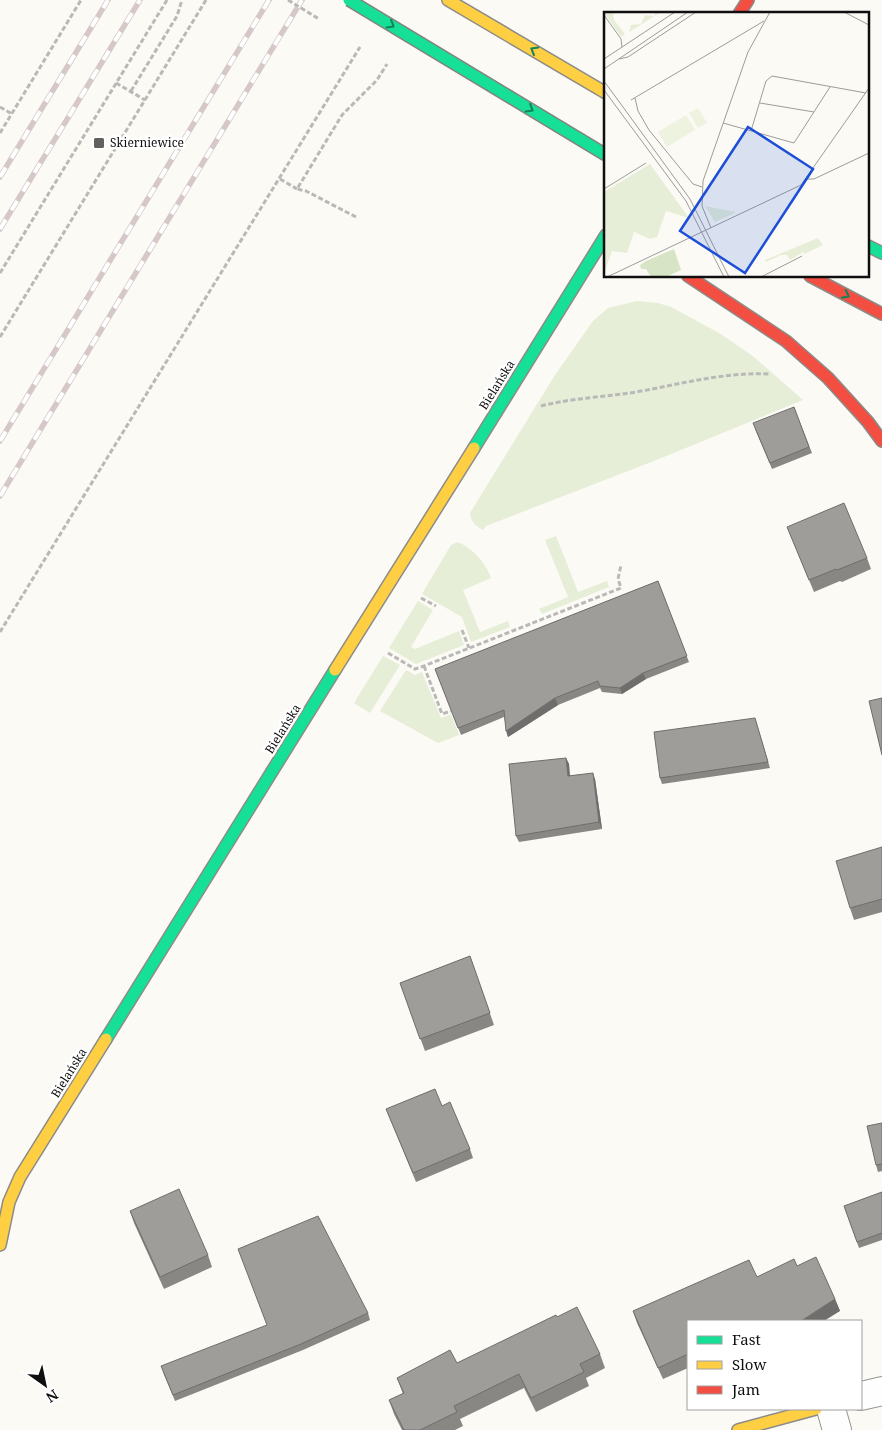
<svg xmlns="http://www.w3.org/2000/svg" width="882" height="1430" font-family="'Noto Serif',serif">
  <rect width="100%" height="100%" fill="#fbfaf5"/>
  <!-- green -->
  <g fill="#e6eed7">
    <path d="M637 301 658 303 671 307 721 334 754 357 803 400 659 459 486 526 483 530C476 526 471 522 470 513L555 375 593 321 608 308Z"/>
    <path d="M556 536 578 592 607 581 609 587 542 614 539 609 568 597 545 540Z"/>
    <path d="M458 542C472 548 486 563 491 578L463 590 480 632 508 621 510 627 471 642 462 617 422 594 451 545Z"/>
    <path d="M418 601 433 610 411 647 415 649 459 631 464 645 416 664 389 648Z"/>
    <path d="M383 656 400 665 370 713 354 703Z"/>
    <path d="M406 670 415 675 422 672 441 718 451 714 459 735 438 743 380 711Z"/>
  </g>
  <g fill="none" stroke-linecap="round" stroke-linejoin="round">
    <!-- street casing -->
    <g stroke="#959593" stroke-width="30">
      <g id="street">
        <path d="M861 1396 882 1391"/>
        <path d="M831 1409 837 1430"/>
      </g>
    </g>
    <!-- fast casing -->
    <g stroke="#8c8b89" stroke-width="14">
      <g id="fast">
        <path d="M868 246 882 253"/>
        <path d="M474 448 606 235"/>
        <path d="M106 1039 335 670"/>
      </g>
    </g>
    <!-- slow casing -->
    <g stroke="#8c8b89" stroke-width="14">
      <g id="slow">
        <path d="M448 0 606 93"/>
        <path d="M335 670 474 448"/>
        <path d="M0 1245 9 1202 20 1177 106 1039"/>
        <path d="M738 1430 816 1409"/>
      </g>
    </g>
    <!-- jam casing -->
    <g stroke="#8c8b89" stroke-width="14">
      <g id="jam">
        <path d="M739 14 748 0"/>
        <path d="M688 276 786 341 828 378 868 422 882 441"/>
        <path d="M810 276 882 314"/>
      </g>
    </g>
    <!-- path -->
    <g stroke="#b9b9b8" stroke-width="3" stroke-dasharray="5 2.5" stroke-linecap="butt">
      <path d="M116 83 145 100"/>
      <path d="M131 91 177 16 182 0"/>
      <path d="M0 107 12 114"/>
      <path d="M0 133 81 0"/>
      <path d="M280 179 297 189"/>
      <path d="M356 217 306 191 297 189 342 115 377 80 387 64"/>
      <path d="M0 273 167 0"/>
      <path d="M0 337 206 0"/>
      <path d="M541 406C572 398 605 397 636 392 681 384 724 372 769 374"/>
      <path d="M421 598 436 606"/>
      <path d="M462 630 469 648"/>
      <path d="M0 632 360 47"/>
      <path d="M388 653 415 669 424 666 621 588 618 579 621 565"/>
      <path d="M424 666 442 714 451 711"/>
    </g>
    <!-- street -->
    <use href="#street" stroke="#fefefe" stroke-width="28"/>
    <!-- fast -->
    <use href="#fast" stroke="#16e098" stroke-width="11"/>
    <!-- slow -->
    <use href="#slow" stroke="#ffcf43" stroke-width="11"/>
    <!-- jam -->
    <use href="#jam" stroke="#f24e42" stroke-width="11"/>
    <!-- rail casing -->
    <g stroke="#d6c7c8" stroke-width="5.5">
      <g id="rail">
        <path d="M0 177 108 0"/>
        <path d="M0 229 140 0"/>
        <path d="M0 441 269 0"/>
        <path d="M0 496 302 0"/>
      </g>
    </g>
    <!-- rail -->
    <use href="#rail" stroke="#fff" stroke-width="4" stroke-dasharray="11" stroke-linecap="butt"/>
    <!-- fast-bridge casing -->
    <g stroke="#838280" stroke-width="14" stroke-linecap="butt">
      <path id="fast-bridge" d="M349 0 606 155"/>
    </g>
    <!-- path-bridge -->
    <path stroke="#b9b9b8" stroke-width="3" stroke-dasharray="5 2.5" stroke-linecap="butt" d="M288 0 319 19"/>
    <!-- fast-bridge -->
    <use href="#fast-bridge" stroke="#16e098" stroke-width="11"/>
  </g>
  <!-- wall -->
  <g fill="#898784">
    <path d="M794 407 812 453 772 469 755 429Z"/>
    <path d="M787 527 867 558 871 569 842 582 840 581 814 592Z"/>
    <path d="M658 581 689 662 646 679 622 694 602 692 600 688 558 705 508 737 504 717 461 735 435 669Z"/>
    <path d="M755 718 770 768 662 784 660 778Z"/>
    <path d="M566 758 569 764 570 776 595 779 602 829 519 842 516 836Z"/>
    <path d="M882 847V912L854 920 850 908Z"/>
    <path d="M470 956 494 1025 425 1051 400 983Z"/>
    <path d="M442 1106 470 1149 473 1158 416 1182 386 1109Z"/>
    <path d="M882 1123V1171L878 1172 876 1165Z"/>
    <path d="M882 1192V1240L859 1248 844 1206Z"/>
    <path d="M130 1211 208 1255 212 1267 164 1289 134 1223Z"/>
    <path d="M797 1266 835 1299 840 1311 688 1321V1368L663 1379 637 1323 633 1311Z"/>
    <path d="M368 1313 370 1320 303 1350 175 1401 163 1372Z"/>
    <path d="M557 1317 600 1354 605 1368 586 1378 589 1386 536 1412 524 1388 460 1419 463 1426 455 1430H402L394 1414 389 1400 403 1394 397 1378 457 1363Z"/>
  </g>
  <!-- shaded-wall -->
  <g fill="#6f6e6c">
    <path d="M643 673 646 679 622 694 620 688Z"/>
    <path d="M555 698 558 705 508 737 506 731Z"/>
    <path d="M566 758 569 764 570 782 568 776Z"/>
    <path d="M593 773 595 779 602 829 599 822Z"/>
    <path d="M835 1299 840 1311 824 1321H801Z"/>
  </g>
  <!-- building -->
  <g fill="#9f9d9a" stroke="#6f6e6c">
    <path d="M794 407 809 447 770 463 753 423Z"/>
    <path d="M844 503 867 558 837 570 836 569 809 580 787 527Z"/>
    <path d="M658 581 687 656 643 673 620 688 600 686 598 681 555 698 506 731 504 710 458 728 435 669Z"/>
    <path d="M882 698V755L869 701Z"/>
    <path d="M755 718 768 762 660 778 654 732Z"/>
    <path d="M566 758 568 776 593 773 599 822 516 836 509 764Z"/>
    <path d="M882 847V899L850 908 836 861Z"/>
    <path d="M470 956 490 1013 420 1039 400 983Z"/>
    <path d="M435 1089 442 1106 450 1102 470 1149 413 1173 386 1109Z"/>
    <path d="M882 1123V1164L876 1165 867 1126Z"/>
    <path d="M179 1189 208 1255 160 1277 130 1211Z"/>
    <path d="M882 1192V1233L857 1242 844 1206Z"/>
    <path d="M318 1216 368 1313 301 1344 173 1395 161 1366 267 1325 238 1249Z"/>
    <path d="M816 1257 835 1299 801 1321H688V1354L658 1368 633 1311 749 1260 757 1277 794 1259 797 1266Z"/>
    <path d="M577 1307 600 1354 580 1364 584 1372 531 1398 519 1374 454 1406 457 1412 420 1430H404L389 1400 404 1393 397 1378 450 1350 457 1363 556 1315 557 1317Z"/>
  </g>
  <!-- one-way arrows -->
  <defs><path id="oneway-chevron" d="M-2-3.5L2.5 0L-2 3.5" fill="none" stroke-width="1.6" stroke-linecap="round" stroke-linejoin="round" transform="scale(1.25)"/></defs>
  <g stroke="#13825a">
    <use href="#oneway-chevron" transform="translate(391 25) rotate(31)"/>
    <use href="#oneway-chevron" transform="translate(534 50) rotate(-150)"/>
    <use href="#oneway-chevron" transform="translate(530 109) rotate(31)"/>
    <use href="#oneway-chevron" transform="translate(846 295) rotate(27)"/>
  </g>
  <!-- markers -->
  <rect fill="#626160" stroke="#fff" stroke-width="2" x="93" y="137" width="12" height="12" rx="2.5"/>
  <g text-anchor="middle" stroke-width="5" stroke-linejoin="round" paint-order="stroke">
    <!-- poi labels -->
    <g font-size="12" fill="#0f0f0f" stroke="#fff" text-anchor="start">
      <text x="110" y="147">Skierniewice</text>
    </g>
    <!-- street labels -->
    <g font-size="12" fill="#0f0f0f" stroke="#fff">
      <text transform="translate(497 385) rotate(-58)" y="4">Bielańska</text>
      <text transform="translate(283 729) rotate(-58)" y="4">Bielańska</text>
      <text transform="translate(69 1073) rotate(-58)" y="4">Bielańska</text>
    </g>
  </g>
  <!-- overview -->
  <g transform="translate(604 12)">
    <rect width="265" height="265" fill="#fbfaf5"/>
    <path d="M0 0H13L9 2 10 8 21 22 17 25ZM52 0H57L25 20 27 13 37 12 41 3 50 4ZM46 152 85 206 62 199 53 225 46 227 30 220 23 241 8 239 0 262V180ZM101 194 131 200V201L111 210ZM214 226 219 233 200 242 199 240 186 248 183 243H177L162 250 161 248Z" fill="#e6eed7"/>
    <path d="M70 237 77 258 62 265H47L42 257H37L36 253 42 249Z" fill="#d7e5c6"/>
    <path d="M94 96 103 111 94 116 85 101ZM82 103 91 118 63 135 54 120Z" fill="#eef3e0"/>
    <path fill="none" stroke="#9d9c99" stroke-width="1" d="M240 0 265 13M0 3 17 27 18 35M0 47 71 0M15 47 24 45 92 0M0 57 84 0M0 69 86 187 125 265M0 78 82 189 120 265M31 86 34 99 45 118 89 172 98 175M27 88 160 9M156 91 210 100M119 111 190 131 226 75M147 119 162 69 168 64 262 81M203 167H210L265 141M0 177 42 151M107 216 98 194 99 169 144 40 166 0M3 265 197 173 265 76M157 265 198 244"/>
    <path fill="#1d4ed8" fill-opacity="0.15" stroke="#1d4ed8" stroke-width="2.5" d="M144 115 209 157 141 261 76 219Z"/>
    <rect width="265" height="265" fill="none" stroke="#0f0f0f" stroke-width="2.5"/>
  </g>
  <!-- legend -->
  <rect x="687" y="1320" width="175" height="90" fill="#ffffff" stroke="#9f9f9f"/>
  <rect x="697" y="1336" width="25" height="8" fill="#16e098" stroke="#9f9f9f"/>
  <text x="732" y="1345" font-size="15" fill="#0f0f0f">Fast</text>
  <rect x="697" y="1361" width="25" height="8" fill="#ffcf43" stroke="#9f9f9f"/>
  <text x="732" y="1370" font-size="15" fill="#0f0f0f">Slow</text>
  <rect x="697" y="1386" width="25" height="8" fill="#f24e42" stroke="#9f9f9f"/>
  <text x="732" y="1395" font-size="15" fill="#0f0f0f">Jam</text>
  <!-- north arrow -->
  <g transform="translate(45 1385) rotate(147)" stroke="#ffffff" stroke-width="4" paint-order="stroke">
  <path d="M0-4L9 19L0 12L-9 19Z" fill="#0f0f0f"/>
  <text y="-8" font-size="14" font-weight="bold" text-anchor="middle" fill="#0f0f0f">N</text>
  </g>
</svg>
